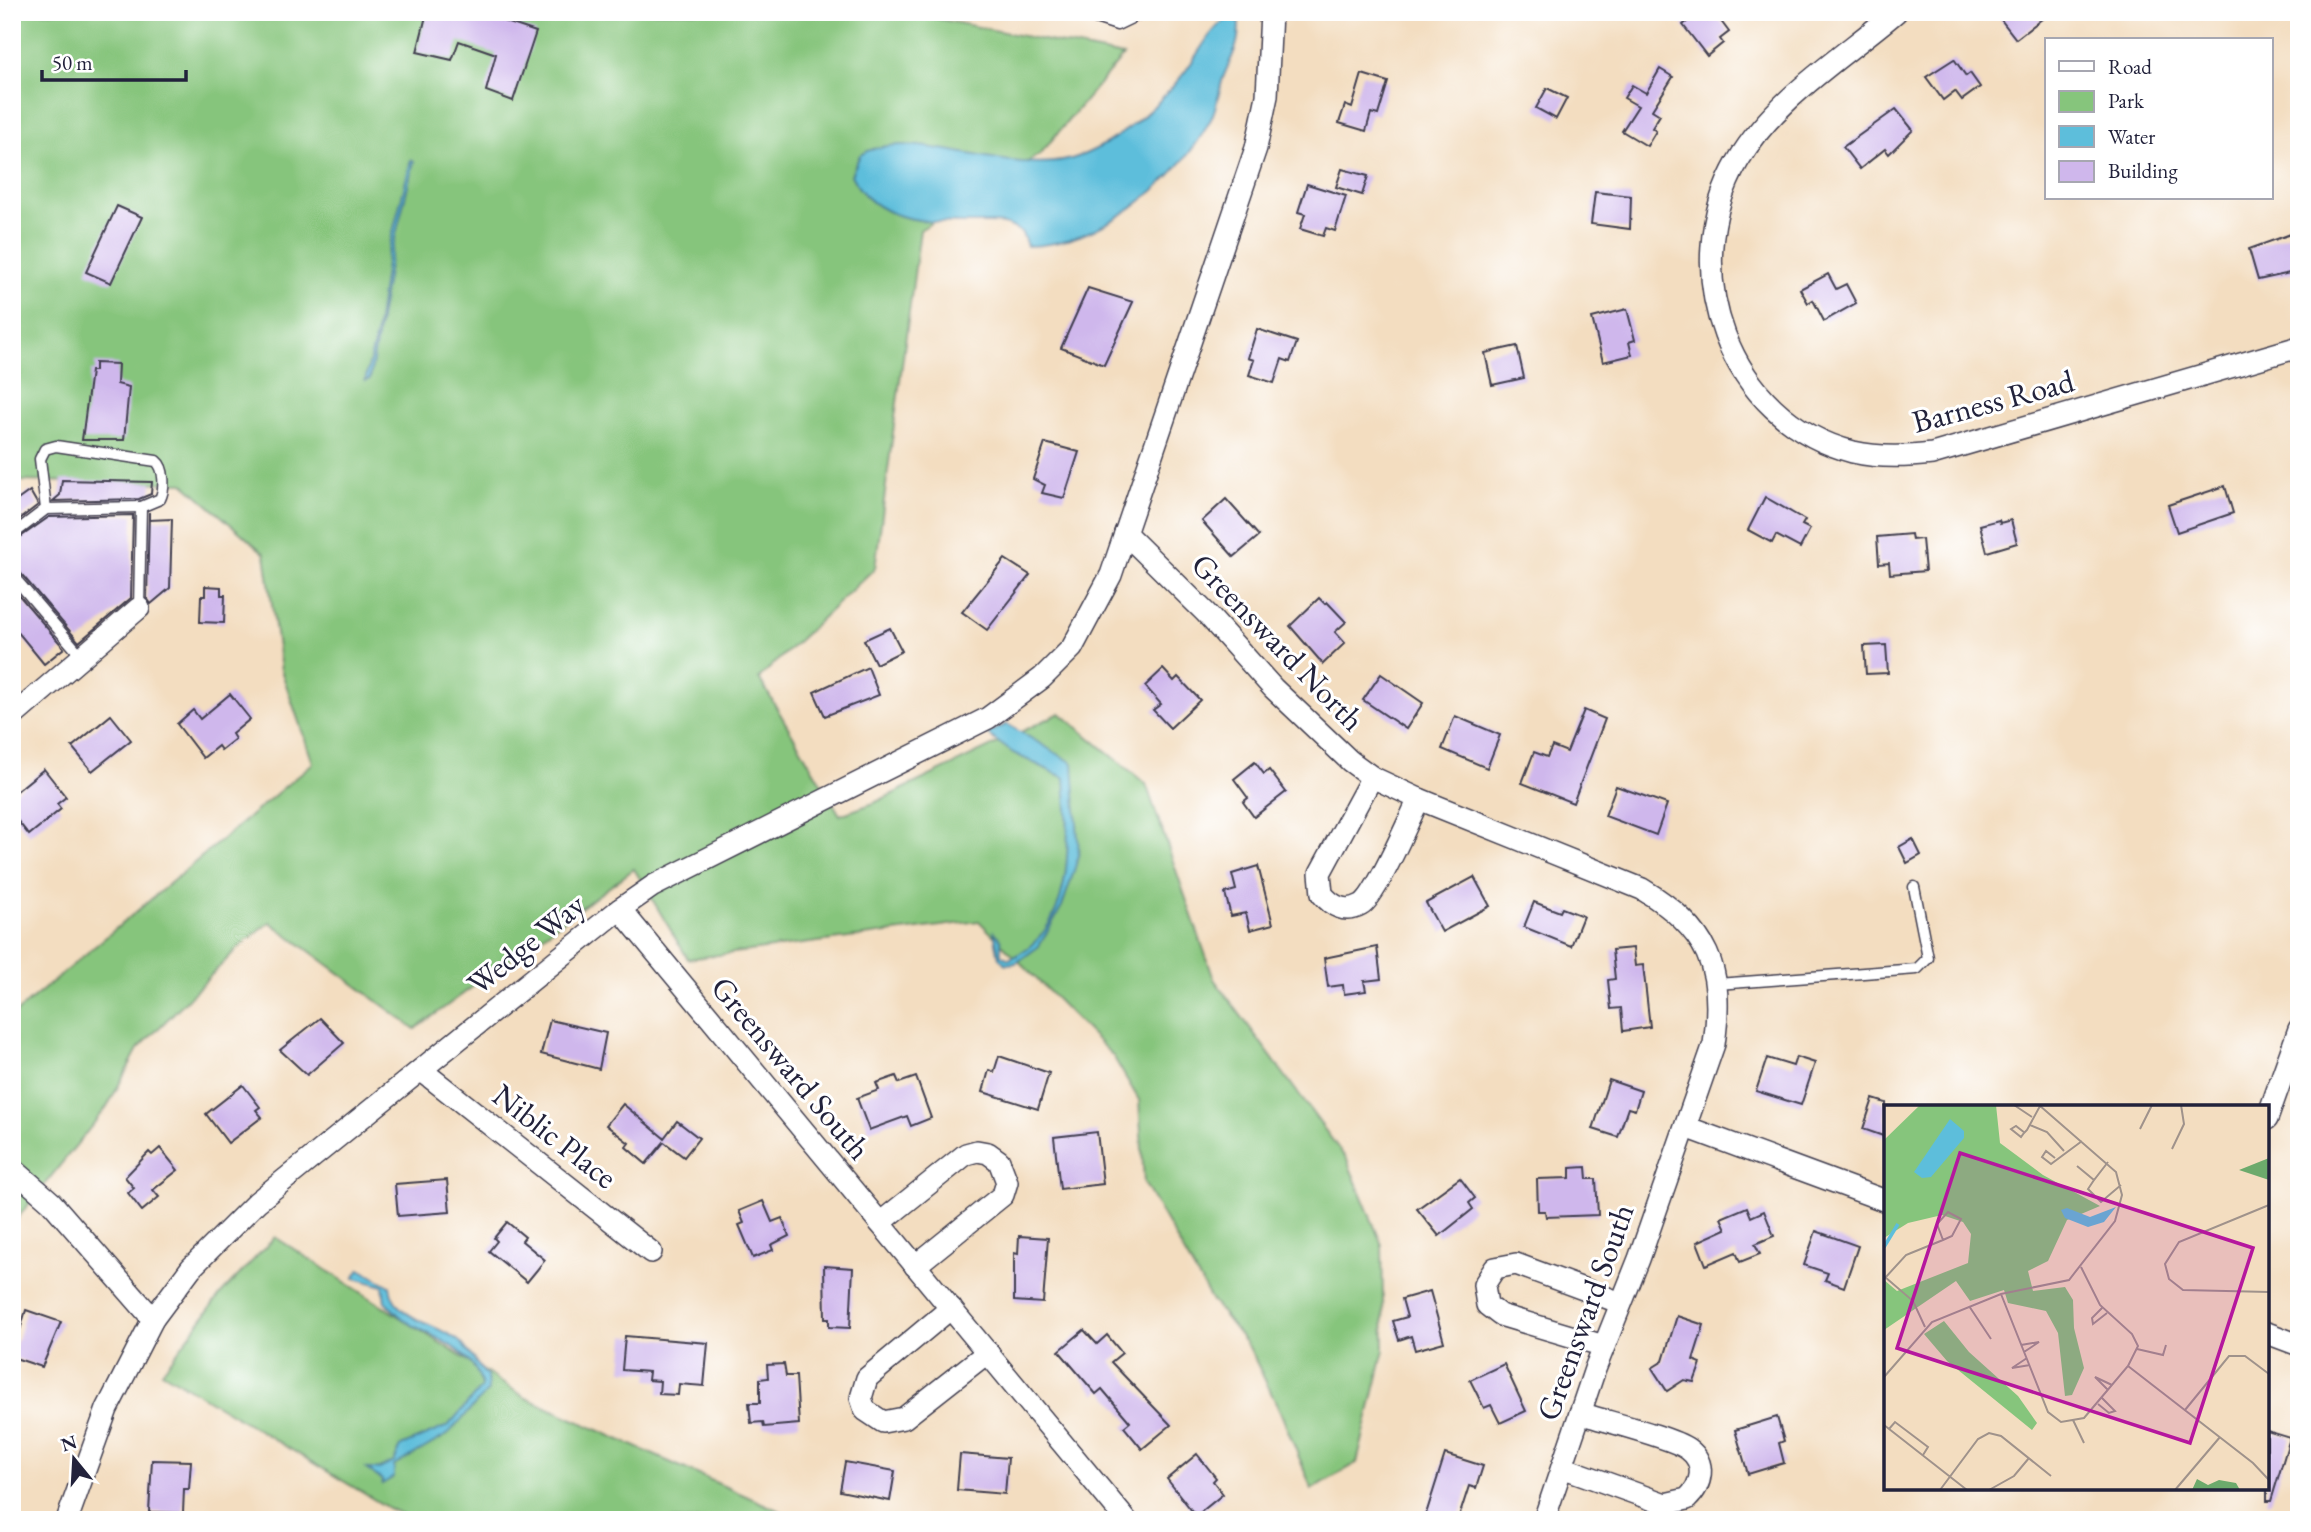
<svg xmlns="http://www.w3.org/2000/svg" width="2311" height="1532" font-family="'EB Garamond',serif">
  <rect width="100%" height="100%" fill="#fff"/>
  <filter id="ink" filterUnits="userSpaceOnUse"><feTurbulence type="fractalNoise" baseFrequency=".0143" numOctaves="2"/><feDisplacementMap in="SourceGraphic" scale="14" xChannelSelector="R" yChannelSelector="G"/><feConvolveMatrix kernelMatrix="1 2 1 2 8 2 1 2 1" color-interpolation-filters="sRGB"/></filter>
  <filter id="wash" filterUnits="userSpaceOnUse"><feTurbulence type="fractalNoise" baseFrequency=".00686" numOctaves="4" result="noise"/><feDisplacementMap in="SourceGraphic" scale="28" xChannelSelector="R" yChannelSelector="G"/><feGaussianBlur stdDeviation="1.57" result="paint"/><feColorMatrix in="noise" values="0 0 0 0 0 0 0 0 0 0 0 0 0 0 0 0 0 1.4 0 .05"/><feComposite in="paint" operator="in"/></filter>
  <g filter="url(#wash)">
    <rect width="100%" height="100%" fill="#f3ddc0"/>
    <!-- green -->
    <g fill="#86c57c" stroke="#54745c" stroke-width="2">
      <path d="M12 12H904L1123 56 1040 154 920 230 875 568 759 678 840 815 874 803 1060 713 1146 784 1214 979 1347 1160 1382 1245 1384 1350 1357 1463 1312 1489 1280 1411 1249 1347 1212 1301 1144 1183 1139 1100 1113 1056 979 921 688 959 634 869 415 1029 270 922 240 946 138 1049 107 1107 12 1225V1016L313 763 281 670 265 554 183 483 12 481Z"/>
      <path d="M275 1237 526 1398 800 1520H415L390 1509 162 1372 221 1294Z"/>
    </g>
    <!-- water -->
    <g fill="#5dbedb" stroke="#40708b" stroke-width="2">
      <path d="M1232 16 1239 22C1239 50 1232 54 1223 78 1219 91 1217 107 1211 119 1178 183 1100 245 1027 246L1022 233C1006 221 995 223 976 223 928 223 874 223 851 175L860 155C910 124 1005 177 1071 159 1112 147 1154 110 1181 77 1198 57 1208 28 1232 16Z"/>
      <path d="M411 160 414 161 390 259 370 379 365 381 376 335 387 256Z"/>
      <path d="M1007 724 1073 763 1079 855 1071 880 1062 906 1039 946 1016 963 1006 964 999 958 994 932 1001 939V955L1009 959C1078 929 1069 839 1065 778L1013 753 987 734Z"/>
      <path d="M360 1269 390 1286C394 1321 437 1322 460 1342 468 1350 477 1366 487 1376L488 1391 447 1435 394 1466V1477L382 1484V1480L366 1469H379L394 1462 401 1446 448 1426 482 1387C475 1349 432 1338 406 1321 398 1316 392 1308 385 1302L383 1286 354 1278Z"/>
    </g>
    <g id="blocks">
      <!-- building -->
      <g fill="#cfb7ec">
        <path d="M427 12H476L536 32 513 101 486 91 496 54 459 41 452 60 417 52Z"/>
        <path d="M1699 12H1714L1729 32 1720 39 1723 43 1707 56 1683 25Z"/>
        <path d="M1995 12H2051L2016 39Z"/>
        <path d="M1954 59 1966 76 1970 73 1980 87 1962 100 1955 91 1943 100 1926 77Z"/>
        <path d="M1660 69 1673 77 1652 110 1660 115 1652 128 1656 131 1647 146 1622 131 1638 106 1624 98 1632 85 1646 93Z"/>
        <path d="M1362 74 1388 82 1378 115 1371 113 1366 131 1339 123 1345 105 1352 108Z"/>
        <path d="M1547 88 1567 98 1556 119 1536 108Z"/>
        <path d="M1896 109 1913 130 1889 154 1885 149 1860 169 1843 147Z"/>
        <path d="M1342 169 1368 176 1362 195 1336 187Z"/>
        <path d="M1307 184 1346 196 1335 231 1326 228 1323 236 1300 229 1305 214 1298 212Z"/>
        <path d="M1595 192 1631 196 1630 229 1591 224Z"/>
        <path d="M117 206 142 217 111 283 86 272Z"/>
        <path d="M2299 231V271L2258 280 2249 249Z"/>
        <path d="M1828 274 1836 289 1846 284 1856 303 1824 321 1813 300 1808 303 1800 289Z"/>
        <path d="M1088 288 1133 302 1104 365 1061 348Z"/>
        <path d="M1627 309 1635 340 1629 342 1632 355 1603 362 1592 318Z"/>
        <path d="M1257 329 1297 342 1290 362 1282 359 1274 383 1249 375 1254 360 1248 358Z"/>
        <path d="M1517 346 1524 378 1492 385 1485 353Z"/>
        <path d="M95 363 118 364 117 384 129 387 124 440H82L91 371H95Z"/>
        <path d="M1045 443 1079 452 1064 498 1042 493 1045 485 1033 479Z"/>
        <path d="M62 480 152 482 151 494 139 499 53 501 60 495Z"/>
        <path d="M2225 486 2233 513 2177 532 2168 505Z"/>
        <path d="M30 491 38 505 12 525V504Z"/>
        <path d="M1765 497 1805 520 1802 525 1810 529 1800 548 1776 535 1772 543 1748 530Z"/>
        <path d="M1226 499 1259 536 1234 557 1202 521Z"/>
        <path d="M149 512V520L172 519 170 588 151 604 147 598Z"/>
        <path d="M133 515 131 598 79 642 18 570 12 567V543L49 517Z"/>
        <path d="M1999 520 2000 523 2011 520 2017 543 1987 552 1980 525Z"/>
        <path d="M1911 534 1912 540 1922 539 1925 571 1890 574 1889 563 1879 564 1877 537Z"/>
        <path d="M1005 559 1030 575 987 630 962 612Z"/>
        <path d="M205 586 221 587V595H225L224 623 200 622 201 596H205Z"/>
        <path d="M12 587 64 648 44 664 12 625Z"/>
        <path d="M1319 598 1325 604 1327 602 1346 622 1335 632 1345 643 1323 664 1290 626Z"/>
        <path d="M890 628 902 651 876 664 864 640Z"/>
        <path d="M1886 645 1888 673 1866 674 1864 646Z"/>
        <path d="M868 667 879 695 825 716 814 692Z"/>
        <path d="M1163 669 1174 681 1178 677 1200 700 1170 728 1153 710 1161 704 1145 686Z"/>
        <path d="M1381 674 1423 703 1406 729 1363 700Z"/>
        <path d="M230 694 250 719 232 734 235 739 221 750 218 746 203 758 177 724 193 710 200 719Z"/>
        <path d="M1584 710 1605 719 1573 803 1522 783 1534 752 1547 757 1552 746 1567 752Z"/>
        <path d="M111 715 131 740 92 771 72 747Z"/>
        <path d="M1455 716 1500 735 1487 768 1442 749Z"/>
        <path d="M1255 762 1264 774 1269 770 1286 792 1254 817 1243 802 1248 798 1234 779Z"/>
        <path d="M44 769 66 797 57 804 61 809 29 835 12 814V795Z"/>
        <path d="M1616 786 1667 804 1656 835 1605 816Z"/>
        <path d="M1913 839 1921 855 1907 863 1899 847Z"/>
        <path d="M1258 866 1273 924 1250 930 1246 913 1231 916 1225 893 1236 890 1232 874Z"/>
        <path d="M1474 877 1490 906 1442 932 1426 903Z"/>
        <path d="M1534 902 1560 912 1562 908 1583 916 1571 946 1524 927Z"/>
        <path d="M1377 947 1381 979 1364 981 1366 991 1344 994 1343 985 1328 987 1324 958Z"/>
        <path d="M1633 948 1635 966 1643 965 1650 1027 1623 1031 1621 1008 1611 1009 1608 980 1615 979 1612 950Z"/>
        <path d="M320 1018 344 1043 307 1075 280 1050Z"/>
        <path d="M550 1020 606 1033 599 1069 541 1054Z"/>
        <path d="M999 1056 1049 1073 1038 1109 983 1092 989 1070 994 1072Z"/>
        <path d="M1796 1057 1815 1063 1801 1105 1756 1091 1767 1058 1793 1066Z"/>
        <path d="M896 1076 899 1083 916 1077 931 1118 911 1126 907 1116 869 1130 857 1098 879 1090 876 1083Z"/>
        <path d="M1609 1080 1641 1091 1635 1110 1628 1108 1618 1137 1593 1129Z"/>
        <path d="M243 1085 260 1107 256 1110 262 1117 228 1143 206 1114Z"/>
        <path d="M1873 1099 1886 1103V1137L1863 1129Z"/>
        <path d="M623 1104 664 1138 677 1121 699 1138 684 1157 664 1142 646 1164 626 1147 629 1143 606 1125Z"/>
        <path d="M1097 1132 1103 1184 1060 1189 1054 1137Z"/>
        <path d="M160 1148 178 1170 153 1190 159 1197 142 1211 128 1193 134 1188 125 1177 149 1152 152 1155Z"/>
        <path d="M1586 1167 1587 1179H1596L1598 1215 1546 1217 1545 1211H1538L1537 1179 1570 1178V1168Z"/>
        <path d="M1460 1178 1475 1198 1469 1203 1473 1209 1439 1236 1417 1209Z"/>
        <path d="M447 1180 450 1212 398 1216 395 1184Z"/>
        <path d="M763 1201 772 1222 782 1218 789 1236 771 1245 773 1250 753 1258 739 1225 744 1223 739 1211Z"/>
        <path d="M1747 1207 1751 1217 1764 1211 1774 1236 1755 1244 1760 1254 1740 1262 1736 1252 1706 1265 1697 1242 1726 1229 1721 1218Z"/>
        <path d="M507 1222 525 1237 522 1241 545 1260 527 1282 489 1251 497 1241 494 1238Z"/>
        <path d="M1816 1231 1858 1246 1844 1287 1825 1280 1828 1273 1804 1265Z"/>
        <path d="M1019 1236 1048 1238 1043 1303 1014 1301V1253L1018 1254Z"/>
        <path d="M824 1266 853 1268 850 1328 829 1327V1319H825Z"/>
        <path d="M1430 1291 1444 1342 1415 1350 1411 1336 1399 1340 1393 1321 1407 1317 1402 1299Z"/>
        <path d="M26 1310 61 1322 42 1367 12 1357Z"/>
        <path d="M1677 1316 1704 1325 1693 1360 1701 1363 1694 1382 1684 1380 1667 1391 1652 1368 1663 1361Z"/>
        <path d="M1084 1330 1097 1344 1107 1335 1122 1353 1111 1362 1171 1425 1142 1449 1124 1427 1130 1422 1102 1389 1096 1394 1059 1351Z"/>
        <path d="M625 1336 708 1343 704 1386 679 1384 678 1395 659 1394 660 1381 648 1380 649 1372 622 1370Z"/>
        <path d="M784 1364 786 1376H796L799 1424 764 1427 763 1422 751 1423 749 1403H760V1379L768 1378 767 1365Z"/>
        <path d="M1504 1364 1526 1411 1500 1423 1491 1405 1484 1408 1470 1380Z"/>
        <path d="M1777 1417 1784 1441 1779 1443 1784 1463 1748 1474 1735 1430Z"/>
        <path d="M2267 1431 2290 1438 2271 1501H2267Z"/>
        <path d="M960 1454 1008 1458 1005 1494 957 1490Z"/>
        <path d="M1197 1454 1216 1478 1213 1481 1223 1494 1196 1516 1167 1479Z"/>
        <path d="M1445 1454 1483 1466 1476 1488 1469 1486 1458 1520H1444L1426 1514Z"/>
        <path d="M152 1460 191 1461 189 1489H184L183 1513 149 1512Z"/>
        <path d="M845 1462 895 1471 890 1501 840 1491Z"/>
      </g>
    </g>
  </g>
  <g filter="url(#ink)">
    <use href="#blocks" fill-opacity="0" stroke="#413e4f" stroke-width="2"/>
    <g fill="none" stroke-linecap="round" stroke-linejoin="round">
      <!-- lane casing -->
      <g stroke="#413e4f" stroke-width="13">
        <g id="lane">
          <path d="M1077 12 1117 25 1144 12"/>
          <path d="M46 509 141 507"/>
          <path d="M12 535 46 509 40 459 45 449 56 446 156 461C165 468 165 489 160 499L141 507 139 608"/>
          <path d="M12 575 83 658"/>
          <path d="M1717 984 1917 969 1928 958 1914 887"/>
        </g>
      </g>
      <!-- street casing -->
      <g stroke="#413e4f" stroke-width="24">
        <g id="street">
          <path d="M1896 12C1843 57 1774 99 1738 161 1675 269 1728 420 1853 452 1879 458 1906 457 1932 454L2299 347"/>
          <path d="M1125 533 1206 613 1273 688 1350 761 1372 777 1419 799 1642 889C1708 929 1725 968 1714 1044L1639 1259 1595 1369 1544 1520"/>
          <path d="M12 717 139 608"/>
          <path d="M1372 777 1320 873 1322 894C1332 906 1345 914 1361 905 1376 897 1409 819 1419 799"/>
          <path d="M620 909 1126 1520"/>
          <path d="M421 1070 651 1252"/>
          <path d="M2267 1119 2299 1029"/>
          <path d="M1686 1127 1886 1201"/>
          <path d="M12 1168 51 1202 153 1319"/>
          <path d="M880 1223 966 1154 977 1151 988 1153 999 1161 1007 1182 1003 1195 915 1266"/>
          <path d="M951 1308 867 1378 861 1398 865 1410 883 1422 904 1418 988 1352"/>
          <path d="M2267 1333 2299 1345"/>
          <path d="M1604 1346 1500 1315 1487 1305 1484 1285 1495 1268 1516 1264 1621 1303"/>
          <path d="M1562 1467 1665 1504 1687 1499C1702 1485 1707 1463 1688 1449 1671 1437 1604 1421 1580 1413"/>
          <path d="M67 1520 107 1409 153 1319 191 1268 257 1202 620 909 653 886 988 718 1042 678 1072 648 1111 575 1256 148 1267 96 1271 12"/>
        </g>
      </g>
      <!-- lane -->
      <use href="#lane" stroke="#fff" stroke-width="10"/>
      <!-- street -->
      <use href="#street" stroke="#fff" stroke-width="21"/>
    </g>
  </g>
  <g text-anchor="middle" stroke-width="6" stroke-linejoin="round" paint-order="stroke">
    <!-- street labels -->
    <g font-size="32" fill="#22223b" stroke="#fff">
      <text transform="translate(1993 401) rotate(-15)" y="11">Barness Road</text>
      <text transform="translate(1278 642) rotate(46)" y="11">Greensward North</text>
      <text transform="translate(526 944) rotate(-39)" y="11">Wedge Way</text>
      <text transform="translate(791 1068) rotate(50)" y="11">Greensward South</text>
      <text transform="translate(555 1136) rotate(38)" y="11">Niblic Place</text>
      <text transform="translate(1585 1312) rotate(-70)" y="11">Greensward South</text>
    </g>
  </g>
  <!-- overview -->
  <g transform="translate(1884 1105)">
    <rect width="385" height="385" fill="#f3ddc0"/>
    <path d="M36 0H112L116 38 159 70 216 101 183 115 164 156 144 166 149 186 181 182 189 195 190 223 200 263 188 290 181 291 174 228 162 206 124 198 120 185 86 196 72 176 0 225V175L13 186 84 158 87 129 79 117 58 110 24 118 0 133V35ZM60 216 85 247 134 291 153 318 148 325 63 256 40 229Z" fill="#86c57c"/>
    <path d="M385 53V75L355 65ZM313 374 324 380 335 375 352 378 356 385H308Z" fill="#6caa6c"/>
    <path d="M66 14 80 26V33L47 72 38 73 30 67ZM232 102 220 117 204 122 181 113 177 105 183 103 206 112Z" fill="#5dbedb"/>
    <path fill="none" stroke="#5dbedb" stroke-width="3.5" d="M0 142 14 119"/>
    <path fill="none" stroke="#9f928b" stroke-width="2" d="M130 0 148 12M146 20 163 27 180 46M256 24 268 0M141 28 132 21 127 24 137 32 140 28 143 25 156 1M288 44 300 19 297 0M171 53 162 46 158 52 167 59 198 36M193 61 210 75 224 57M210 75 204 84 217 97 237 80M385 100 295 137 281 159 285 174 299 185 385 187M1 172 29 196 41 222M1 173 22 150 27 148 59 135 68 131 77 114 64 107 53 119 59 135M117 189 164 307 177 317 200 313 244 261 254 241 248 229 216 200 197 162M85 201 107 234M218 203 208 213 209 219 223 208M137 240 155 237 140 247M253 244 279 250 282 240M143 253 128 263 146 260M244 261 369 358 385 375M0 272 48 217 117 189 185 175 231 116 238 90 232 67 155 0M224 285 211 272 228 280M214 299 225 308 231 306 218 293M301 305 345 251H361L385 269M189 315 200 338M0 320 83 385M5 324 11 317 44 342 39 350M56 385 94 334 105 328 117 331 167 371M105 385 130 371 145 353M291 385 336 332"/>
    <path fill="#b5179e" fill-opacity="0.15" stroke="#b5179e" stroke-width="3.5" d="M76 48 369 143 306 338 13 243Z"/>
    <rect width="385" height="385" fill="none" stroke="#22223b" stroke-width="3.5"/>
  </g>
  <!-- margin -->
  <rect width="2311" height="1532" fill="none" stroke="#fff" stroke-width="42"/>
  <!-- legend -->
  <rect x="2045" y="38" width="228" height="161" fill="#ffffff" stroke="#a7a7b1" stroke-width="2"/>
  <rect x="2059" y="61" width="35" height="10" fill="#ffffff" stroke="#a7a7b1" stroke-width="2"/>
  <text x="2108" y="74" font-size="21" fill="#22223b">Road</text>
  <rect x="2059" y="91" width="35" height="21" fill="#86c57c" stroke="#a7a7b1" stroke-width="2"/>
  <text x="2108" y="108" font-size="21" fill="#22223b">Park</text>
  <rect x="2059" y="126" width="35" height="21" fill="#5dbedb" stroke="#a7a7b1" stroke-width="2"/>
  <text x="2108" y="144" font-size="21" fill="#22223b">Water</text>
  <rect x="2059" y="161" width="35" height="21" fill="#cfb7ec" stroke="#a7a7b1" stroke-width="2"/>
  <text x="2108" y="178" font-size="21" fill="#22223b">Building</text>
  <!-- north arrow -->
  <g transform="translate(74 1459) rotate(342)" stroke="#ffffff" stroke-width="5" paint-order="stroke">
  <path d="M0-5L12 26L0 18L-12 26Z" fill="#22223b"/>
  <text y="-10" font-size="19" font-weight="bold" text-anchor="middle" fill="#22223b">N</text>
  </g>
  <!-- scale -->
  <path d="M42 70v10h144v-10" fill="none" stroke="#22223b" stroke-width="3.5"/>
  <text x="52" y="70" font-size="21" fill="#22223b" stroke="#ffffff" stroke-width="5" paint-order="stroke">50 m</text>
</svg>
